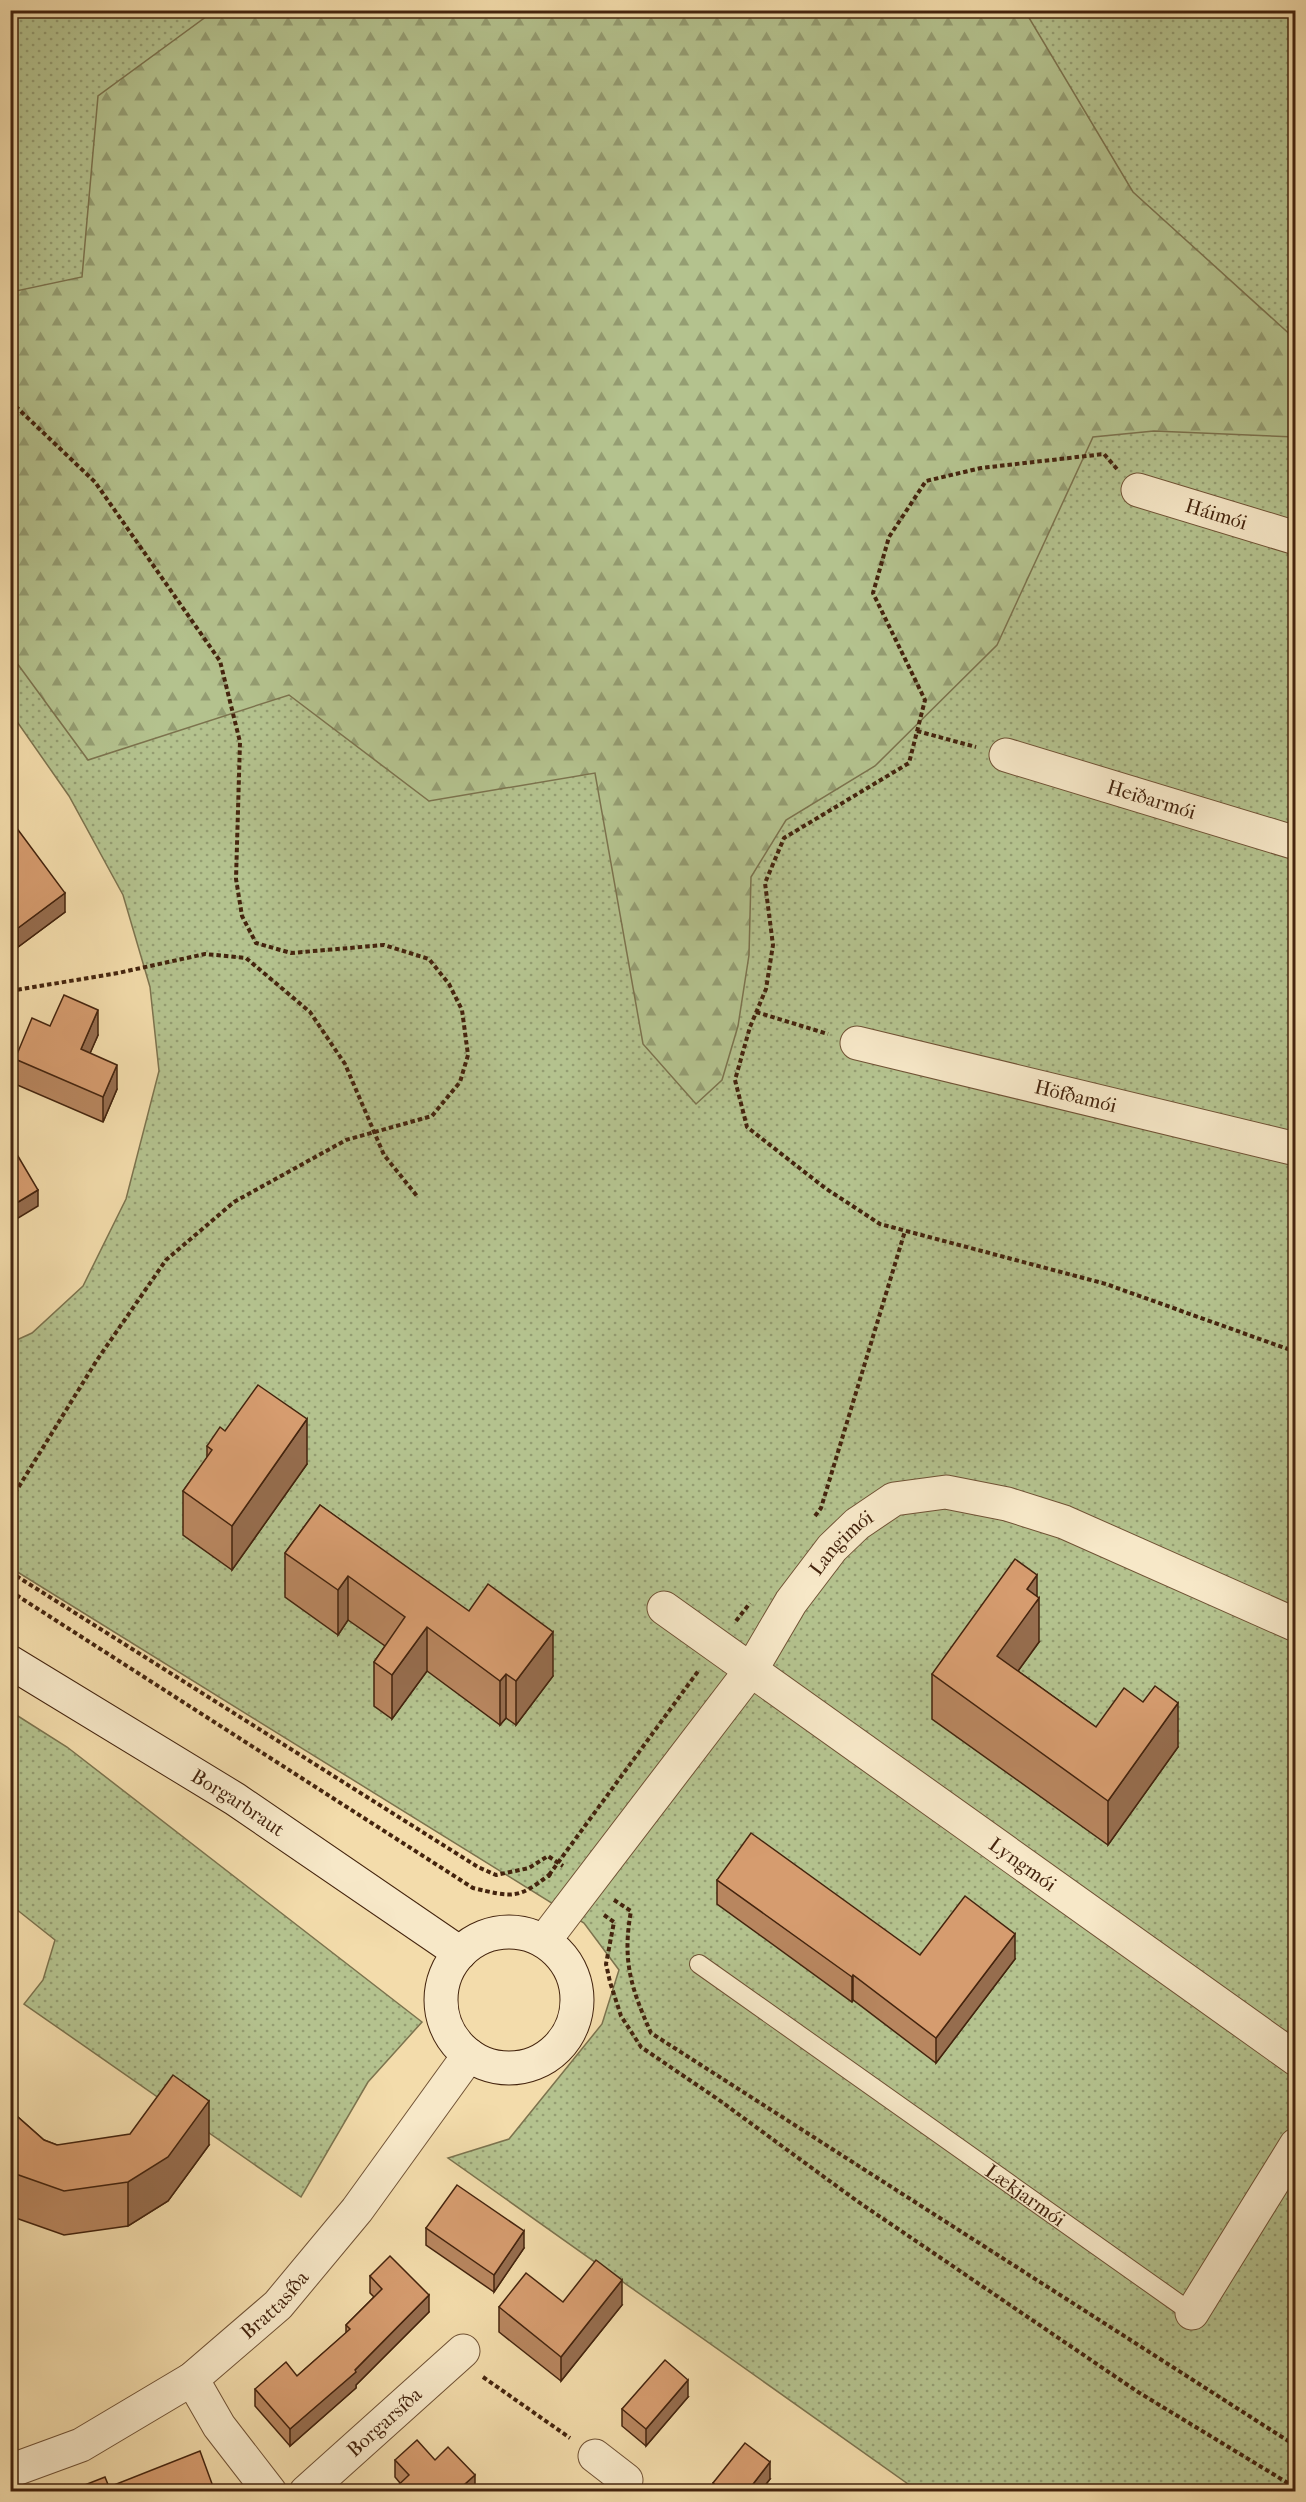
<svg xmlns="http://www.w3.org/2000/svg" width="1306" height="2502" font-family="'IM FELL French Canon',serif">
  <defs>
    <pattern id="grass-dots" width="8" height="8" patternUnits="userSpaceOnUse" patternTransform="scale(1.5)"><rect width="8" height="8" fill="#b4c28e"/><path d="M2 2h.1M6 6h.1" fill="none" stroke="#949d72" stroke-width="1.8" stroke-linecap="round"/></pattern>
    <pattern id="forest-firs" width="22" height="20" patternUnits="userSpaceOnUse" patternTransform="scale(1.5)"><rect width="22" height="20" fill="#b4c28e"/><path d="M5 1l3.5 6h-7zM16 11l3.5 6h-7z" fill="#949d72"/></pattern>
  </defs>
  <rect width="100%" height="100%" fill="#f3dcab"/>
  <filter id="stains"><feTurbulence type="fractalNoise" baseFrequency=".00333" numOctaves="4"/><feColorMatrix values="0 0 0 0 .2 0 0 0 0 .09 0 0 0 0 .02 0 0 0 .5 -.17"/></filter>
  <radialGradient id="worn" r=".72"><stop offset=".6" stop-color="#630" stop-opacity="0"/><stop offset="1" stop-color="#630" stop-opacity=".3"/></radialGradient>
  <!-- grass -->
  <g fill="url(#grass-dots)" stroke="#7c734e" stroke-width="1.5">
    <path d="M11 11H1295V2491H918L448 2158 509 2139 602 2024 619 1970 584 1923 11 1568 10 1343 32 1333 83 1286 126 1199 159 1071 150 987 123 895 69 796 11 713Z"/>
    <path d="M10 1711 67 1747 422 2022 368 2082 301 2197 24 2004 43 1980 55 1940 11 1905Z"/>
  </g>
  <!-- forest -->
  <path fill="url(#forest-firs)" stroke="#7c734e" stroke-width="1.5" d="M214 11H1025L1133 192 1295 339V437L1154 431 1093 437 997 645 875 766 786 820 751 877 749 955 738 1026 722 1080 696 1104 643 1044 595 773 429 801 289 695 88 760 11 655V292L82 277 98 96Z"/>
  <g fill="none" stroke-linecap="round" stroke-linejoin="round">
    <!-- lane casing -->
    <g stroke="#705235" stroke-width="20">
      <g id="lane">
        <path id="s1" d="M699 1964 1192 2313"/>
      </g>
    </g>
    <!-- street casing -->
    <g stroke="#705235" stroke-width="35">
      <g id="street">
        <path id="s2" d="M1138 490 1296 538"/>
        <path id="s3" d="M1006 755 1296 843"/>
        <path id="s4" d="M857 1043 1296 1149"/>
        <path id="s5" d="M664 1608 1296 2059"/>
        <path id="s6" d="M544 1941 751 1670 791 1602 832 1548 857 1524 894 1499 946 1492 1007 1504 1064 1522 1296 1625"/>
        <path d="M1192 2313 1296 2145"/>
        <path d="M192 2379 219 2426 270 2492"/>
        <path d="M595 2456 626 2480"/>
        <path id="s7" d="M10 2471 81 2445 192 2379 278 2305 357 2210 469 2055"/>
        <path id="s8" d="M306 2492 463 2351"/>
      </g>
    </g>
    <!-- secondary casing -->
    <g stroke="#44240e" stroke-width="35">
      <g id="secondary">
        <path id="s9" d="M10 1662 235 1799 460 1953"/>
        <circle cx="509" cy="2000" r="68"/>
      </g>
    </g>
    <!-- path -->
    <g stroke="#44240e" stroke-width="4" stroke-dasharray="4.5 3" stroke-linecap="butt">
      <path d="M10 401 95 482 220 661 240 742 236 879 242 916 256 943 291 953 384 945 429 959 449 984 462 1010 468 1055 460 1082 432 1116 346 1140 234 1202 166 1260 97 1360 10 1501"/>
      <path d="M1117 469 1104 454 981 468 926 481 889 537 873 593 925 700 909 763 784 838 765 883 773 945 766 989 750 1027 735 1080 747 1127 825 1188 880 1224 1106 1284 1296 1352"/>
      <path d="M917 731 976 747"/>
      <path d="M10 991 118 973 205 954 246 958 310 1012 345 1064 384 1155 417 1196"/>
      <path d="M756 1012 828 1034"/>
      <path d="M815 1516 821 1508 905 1231"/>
      <path d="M10 1572 478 1867 496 1875 529 1868 548 1856 563 1866"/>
      <path d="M10 1591 473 1888C512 1897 517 1900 549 1875L552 1877"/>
      <path d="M736 1621 750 1603"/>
      <path d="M549 1875 699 1670"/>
      <path d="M614 1900 631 1911C622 1961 631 1988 651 2033L1296 2446"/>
      <path d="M604 1915 614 1922 606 1964 610 1982 621 2016 641 2047 719 2100 857 2201 1138 2392 1296 2488"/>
      <path d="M483 2377 570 2438"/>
    </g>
    <!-- lane -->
    <use href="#lane" stroke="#f7e8c8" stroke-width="18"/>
    <!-- street -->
    <use href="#street" stroke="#f7e8c8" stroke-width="33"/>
    <!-- secondary -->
    <use href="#secondary" stroke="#f7e8c8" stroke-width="33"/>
  </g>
  <!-- wall -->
  <g fill="#b8865f" stroke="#44240e" stroke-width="1.5">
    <path d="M10 819 65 912 18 947 10 937Z"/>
    <path d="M50 1026 98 1035 90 1053 117 1089 103 1122 15 1084V1059Z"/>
    <path d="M225 1431 307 1464 232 1570 183 1535V1491L207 1458V1446Z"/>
    <path d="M320 1505 553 1676 516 1725 506 1718 500 1725 427 1671 392 1719 374 1706V1662L385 1646 348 1620 338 1635 285 1597V1553Z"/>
    <path d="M1039 1642 1018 1671 1096 1727 1178 1747 1108 1845 932 1719V1674Z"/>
    <path d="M717 1880 920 1955 1015 1959 936 2063 853 2000 852 2002 717 1904Z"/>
    <path d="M10 2110 44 2140 57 2145H209L168 2201 128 2226 64 2235 13 2217 10 2215Z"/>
    <path d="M426 2228 524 2248 494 2292 426 2245Z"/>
    <path d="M370 2276 429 2312 356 2385V2388L290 2446 255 2406V2389L297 2376 346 2333V2325L374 2297 370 2293Z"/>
    <path d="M563 2302 622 2305 561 2381 499 2332V2307Z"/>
    <path d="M688 2397 646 2446 622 2426V2409Z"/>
    <path d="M395 2460H435L475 2492 400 2483 395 2477Z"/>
    <path d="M770 2479 760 2492H713V2483Z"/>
  </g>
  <!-- shaded-wall -->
  <g fill="#966d4e" stroke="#44240e" stroke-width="1.5">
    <path d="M65 893V912L18 947V928Z"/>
    <path d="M98 1010V1035L81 1074V1049Z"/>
    <path d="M117 1065V1089L103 1122V1097Z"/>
    <path d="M38 1190V1206L10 1223V1207Z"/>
    <path d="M307 1419V1464L232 1570V1526Z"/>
    <path d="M1037 1575V1601L1039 1598V1642L997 1700V1656L1027 1589Z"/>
    <path d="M348 1576V1620L338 1635V1590Z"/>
    <path d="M427 1627V1671L392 1719V1675Z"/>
    <path d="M553 1632V1676L516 1725V1681Z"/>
    <path d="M506 1674V1718L500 1725V1681Z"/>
    <path d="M1178 1703V1747L1108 1845V1801Z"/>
    <path d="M1015 1934V1959L936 2063V2038Z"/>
    <path d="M853 1975V2000L852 2002V1977Z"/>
    <path d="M209 2101V2145L168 2201 128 2226V2182Z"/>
    <path d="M524 2231V2248L494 2292V2275Z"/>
    <path d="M622 2280V2305L561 2381V2357Z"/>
    <path d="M429 2295V2312L356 2385V2388L290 2446V2429L355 2370Z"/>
    <path d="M688 2380V2397L646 2446V2429Z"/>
    <path d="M770 2462V2479L760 2492H747Z"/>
    <path d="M475 2475V2492H456Z"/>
  </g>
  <!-- building -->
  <g fill="#d69c6f" stroke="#44240e" stroke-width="1.5">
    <path d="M10 819 65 893 18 928 10 918Z"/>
    <path d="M64 995 98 1010 81 1049 117 1065 103 1097 15 1059 32 1018 50 1026Z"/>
    <path d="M12 1146 38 1190 10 1207V1147Z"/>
    <path d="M258 1385 307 1419 232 1526 183 1491 212 1450 207 1446 220 1427 225 1431Z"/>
    <path d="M320 1505 469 1611 488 1584 553 1632 516 1681 506 1674 500 1681 427 1627 392 1675 374 1662 405 1617 348 1576 338 1590 285 1553Z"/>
    <path d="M1015 1559 1037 1575 1027 1589 1039 1598 997 1656 1096 1727 1124 1688 1143 1702 1155 1686 1178 1703 1108 1801 932 1674Z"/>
    <path d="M751 1833 920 1955 965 1896 1015 1934 936 2038 853 1975 852 1977 717 1880Z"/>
    <path d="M173 2075 209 2101 168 2157 128 2182 64 2191 13 2173 10 2170V2110L44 2140 57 2145 130 2134Z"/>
    <path d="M457 2185 524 2231 494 2275 426 2228Z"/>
    <path d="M390 2256 429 2295 355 2370 356 2372 290 2429 255 2389 286 2362 297 2376 350 2329 346 2325 382 2289 370 2276Z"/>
    <path d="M596 2260 622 2280 561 2357 499 2307 526 2273 563 2302Z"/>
    <path d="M665 2360 688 2380 646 2429 622 2409Z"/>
    <path d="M417 2440 435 2460 448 2447 475 2475 456 2492H391L409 2475 395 2460Z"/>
    <path d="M745 2443 770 2462 747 2492H724L713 2483Z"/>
    <path d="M200 2451 215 2492H67L105 2477 109 2487Z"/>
  </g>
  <g text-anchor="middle" stroke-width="4.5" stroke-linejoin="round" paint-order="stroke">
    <!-- street labels -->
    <g font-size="20" fill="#44240e" stroke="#f7e8c8">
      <text dy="7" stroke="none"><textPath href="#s2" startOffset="82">Háimói</textPath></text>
      <text dy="7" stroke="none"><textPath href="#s3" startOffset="152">Heiðarmói</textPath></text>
      <text dy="7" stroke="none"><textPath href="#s4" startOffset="225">Höfðamói</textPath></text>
      <text dy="7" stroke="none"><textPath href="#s6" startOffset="498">Langimói</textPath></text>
      <text dy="7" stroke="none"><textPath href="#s9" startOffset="268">Borgarbraut</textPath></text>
      <text dy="7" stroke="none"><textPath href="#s5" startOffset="441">Lyngmói</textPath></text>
      <text dy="7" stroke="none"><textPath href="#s1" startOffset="400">Lækjarmói</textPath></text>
      <text dy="7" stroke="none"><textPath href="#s7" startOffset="316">Brattasíða</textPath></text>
      <text dy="7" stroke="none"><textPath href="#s8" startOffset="105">Borgarsíða</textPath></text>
    </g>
  </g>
  <!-- margin -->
  <rect width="1306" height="2502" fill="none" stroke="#f3dcab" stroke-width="36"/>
  <rect x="12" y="12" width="1282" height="2478" fill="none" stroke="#44240e" stroke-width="3"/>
  <rect x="18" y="18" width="1270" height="2466" fill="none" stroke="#44240e" stroke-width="1.5"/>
  <rect width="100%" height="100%" filter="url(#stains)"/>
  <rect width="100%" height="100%" fill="url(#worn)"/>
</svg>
